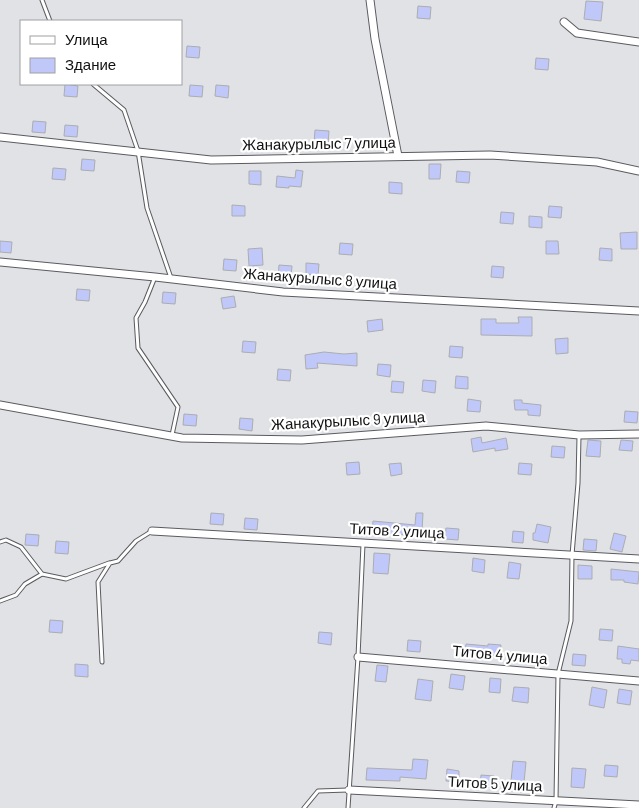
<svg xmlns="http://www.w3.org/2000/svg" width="639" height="808" font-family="Barlow,sans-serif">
  <rect width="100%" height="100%" fill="#e1e2e6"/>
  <!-- building -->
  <g fill="#c0c8fa" stroke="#acadb1">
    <path d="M586 1 603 2 601 21 584 19Z"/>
    <path d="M418 6 431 7 430 19 417 18Z"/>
    <path d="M187 46 200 47 199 58 186 57Z"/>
    <path d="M536 58 549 59 548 70 535 69Z"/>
    <path d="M65 84 78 86 77 97 64 96Z"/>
    <path d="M190 85 203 86 202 97 189 96Z"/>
    <path d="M216 85 229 86 228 98 215 96Z"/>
    <path d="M33 121 46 122 45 133 32 132Z"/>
    <path d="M65 125 78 126 77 137 64 136Z"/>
    <path d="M315 130 329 131 328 144 314 143Z"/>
    <path d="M82 159 95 160 94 171 81 170Z"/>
    <path d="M429 164H441L440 179H429Z"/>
    <path d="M53 168 66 169 65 180 52 179Z"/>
    <path d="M296 170 303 171 301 187 289 186V188L276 187 277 176 295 178Z"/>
    <path d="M249 171H261V185L249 184Z"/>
    <path d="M457 171 470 172 469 183 456 182Z"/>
    <path d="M389 182 402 183V194L389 193Z"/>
    <path d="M232 205 245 206V216H232Z"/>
    <path d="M549 206 562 207 561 218 548 217Z"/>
    <path d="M501 212 514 213 513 224 500 223Z"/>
    <path d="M529 216 542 217V228L529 227Z"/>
    <path d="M637 232V249H621L620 233Z"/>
    <path d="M0 241 12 242 11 253 0 252Z"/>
    <path d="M546 241H558L559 254H546Z"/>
    <path d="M340 243 353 244 352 255 339 254Z"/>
    <path d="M262 248 263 265 249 266 248 249Z"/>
    <path d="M600 248 612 249V261L599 260Z"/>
    <path d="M224 259 237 260 236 271 223 270Z"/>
    <path d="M306 263 319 264 318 275 306 274Z"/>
    <path d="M279 265 292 266 291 277 278 276Z"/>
    <path d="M492 266 504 267 503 278 491 277Z"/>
    <path d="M77 289 90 290 89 301 76 300Z"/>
    <path d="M163 292 176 293 175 304 162 303Z"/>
    <path d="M234 296 236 307 223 309 221 298Z"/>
    <path d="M518 317H532V336L481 335V319H496V323H519Z"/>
    <path d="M382 319 383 330 368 332 367 321Z"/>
    <path d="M568 338V353L556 354 555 339Z"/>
    <path d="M243 341 256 342 255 353 242 352Z"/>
    <path d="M450 346 463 347 462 358 449 357Z"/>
    <path d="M324 352 344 354 357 353V366L317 363 318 368 306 369 305 355Z"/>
    <path d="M378 364 391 365 390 377 377 375Z"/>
    <path d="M278 369 291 370 290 381 277 380Z"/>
    <path d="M456 376 468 377V389L455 388Z"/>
    <path d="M423 380 436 381 435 393 422 391Z"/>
    <path d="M392 381 404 382 403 393 391 392Z"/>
    <path d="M468 399 481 401 480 412 467 411Z"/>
    <path d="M514 400H522V403L541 405 540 416 528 415V410H515Z"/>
    <path d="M625 411 638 412 637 423 624 422Z"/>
    <path d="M184 414 197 415 196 426 183 425Z"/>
    <path d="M240 418 253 419 252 431 239 429Z"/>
    <path d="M481 437 482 443 506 438 508 449 495 451V448L473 452 471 439Z"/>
    <path d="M588 440 601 441 600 457 586 456Z"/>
    <path d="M621 440 633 441 632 451 619 450Z"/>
    <path d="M552 446 565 447 564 458 551 457Z"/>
    <path d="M359 462 360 474 347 475 346 463Z"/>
    <path d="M401 463 402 474 391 476 389 464Z"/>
    <path d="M519 463 532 464 531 475 518 474Z"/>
    <path d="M211 513 224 514 223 525 210 524Z"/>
    <path d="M416 513H423L422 531 407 530V535L372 532 373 521 415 525Z"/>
    <path d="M245 518 258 519 257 530 244 529Z"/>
    <path d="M537 524 551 527 548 543 533 540V533H535Z"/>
    <path d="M446 528 459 529 458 540 445 539Z"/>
    <path d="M513 531 524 532 523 543 512 542Z"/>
    <path d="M614 533 626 536 622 552 610 549Z"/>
    <path d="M26 534 39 535 38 546 25 545Z"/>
    <path d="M584 539 597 540 596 551 583 550Z"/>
    <path d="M56 541 69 542 68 554 55 553Z"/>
    <path d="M374 553 390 554 388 574 373 573Z"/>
    <path d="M473 558 485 560 484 573 472 571Z"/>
    <path d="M509 562 521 564 519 579 507 578Z"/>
    <path d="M578 565 592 566V579H578Z"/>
    <path d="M611 569 639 572 638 584 624 582V580H611Z"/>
    <path d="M50 620 63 621 62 633 49 632Z"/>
    <path d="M600 629 613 630 612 641 599 640Z"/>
    <path d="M319 632 332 633 331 645 318 643Z"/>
    <path d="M408 640 421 641 420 652 407 651Z"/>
    <path d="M466 644 488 646V644L501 645 500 656 478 654V656L465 655Z"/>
    <path d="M618 646 639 649V661L631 660 630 664 622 663V659H617Z"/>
    <path d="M573 654 586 655 585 666 572 665Z"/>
    <path d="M75 664 88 665V677L75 676Z"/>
    <path d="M377 665 388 666 386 682 375 681Z"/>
    <path d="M451 674 465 676 463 690 449 688Z"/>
    <path d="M490 678 501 679 500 693 489 692Z"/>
    <path d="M418 679 433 681 431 701 415 699Z"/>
    <path d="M514 687 529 688 528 703 512 701Z"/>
    <path d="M592 687 607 690 604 708 589 705Z"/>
    <path d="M619 689 632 691 630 705 617 703Z"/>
    <path d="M413 759 428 760 426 779 400 777V781L366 780 367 768 412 770Z"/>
    <path d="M513 761 526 762 523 792 510 791Z"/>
    <path d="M605 765 618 766 617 777 604 776Z"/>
    <path d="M572 768 586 769 584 788 571 787Z"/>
    <path d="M447 769 459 771V782L446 781Z"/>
    <path d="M481 775 494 776 493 788 480 786Z"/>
  </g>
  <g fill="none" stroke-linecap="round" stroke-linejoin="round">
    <!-- service casing -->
    <g stroke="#5a5b5f" stroke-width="5">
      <g id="service">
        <path d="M42 0 50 21"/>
        <path d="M93 84 124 110 138 151 147 208 171 278"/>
        <path d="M155 277 145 302 136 318 138 348 178 407 172 435"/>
        <path d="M0 542 6 540 21 547 42 574 66 579 109 563"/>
        <path d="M0 601 16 595 25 584 42 574"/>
        <path d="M102 662 98 582 110 563 118 561 136 541 152 531"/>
        <path d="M304 808 318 791 348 790"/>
        <path d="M348 808 358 657 363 544"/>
        <path d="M554 808 556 801 558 674 571 621 572 555 578 483 579 436"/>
      </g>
    </g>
    <!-- minor casing -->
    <g stroke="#5a5b5f" stroke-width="9">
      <g id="minor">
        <path d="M370 0 375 39 398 156"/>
        <path d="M564 22 577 33 639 42"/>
        <path d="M0 137 211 160 490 155 597 162 639 171"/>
        <path d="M0 262 155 277 283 292 639 311"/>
        <path d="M0 405 182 438 302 440 486 426 579 435 639 434"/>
        <path d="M152 531 639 559"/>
        <path d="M358 657 639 681"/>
        <path d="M349 790 639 805"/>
      </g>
    </g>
    <!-- service -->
    <use href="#service" stroke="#fff" stroke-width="3"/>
    <!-- minor -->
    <use href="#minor" stroke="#fff" stroke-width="7"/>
  </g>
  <g text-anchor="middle" stroke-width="4.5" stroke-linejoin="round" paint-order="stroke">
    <!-- street labels -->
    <g font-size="15" fill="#111113" stroke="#fff">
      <text transform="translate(319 144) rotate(-1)" y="5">Жанакурылыс 7 улица</text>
      <text transform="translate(320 279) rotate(4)" y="5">Жанакурылыс 8 улица</text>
      <text transform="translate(348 421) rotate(-3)" y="5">Жанакурылыс 9 улица</text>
      <text transform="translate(397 531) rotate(3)" y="5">Титов 2 улица</text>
      <text transform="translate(500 655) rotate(5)" y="5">Титов 4 улица</text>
      <text transform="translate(495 784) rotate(3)" y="5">Титов 5 улица</text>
    </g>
  </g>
  <!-- legend -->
  <rect x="20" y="20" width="162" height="65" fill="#ffffff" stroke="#a0a0a1"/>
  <rect x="30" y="36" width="25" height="8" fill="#ffffff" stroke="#a0a0a1"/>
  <text x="65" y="45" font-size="15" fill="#111113">Улица</text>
  <rect x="30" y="58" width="25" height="15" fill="#c0c8fa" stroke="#a0a0a1"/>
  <text x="65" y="70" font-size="15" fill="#111113">Здание</text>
</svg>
